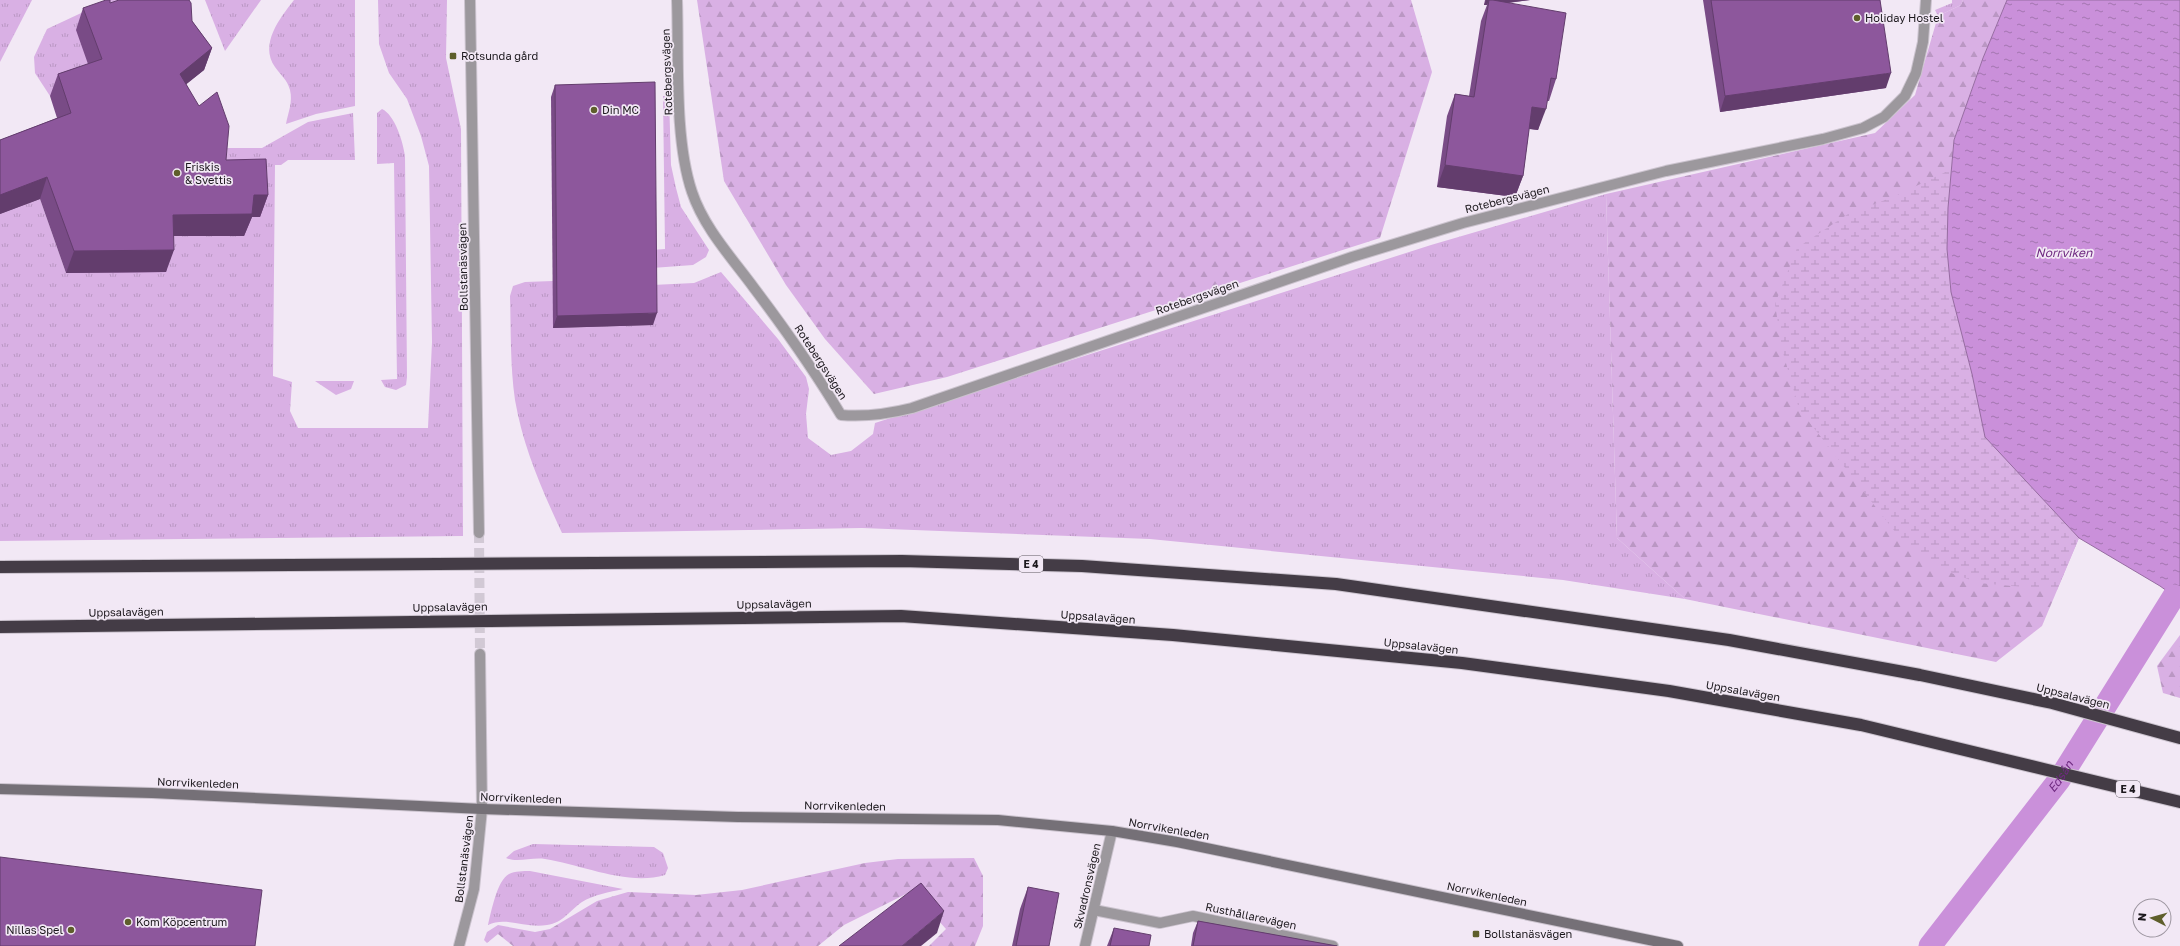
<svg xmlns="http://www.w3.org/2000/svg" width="2180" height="946" font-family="'Golos Text',sans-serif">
  <defs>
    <pattern id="grass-tufts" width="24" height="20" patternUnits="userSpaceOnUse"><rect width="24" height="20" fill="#d9b0e4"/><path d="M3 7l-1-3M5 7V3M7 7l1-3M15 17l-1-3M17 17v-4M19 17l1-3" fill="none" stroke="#ba97c3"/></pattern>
    <pattern id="forest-firs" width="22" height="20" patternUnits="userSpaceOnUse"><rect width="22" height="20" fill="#d9b0e4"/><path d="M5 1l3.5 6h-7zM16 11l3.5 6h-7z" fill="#ba97c3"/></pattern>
    <pattern id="wetland-marsh" width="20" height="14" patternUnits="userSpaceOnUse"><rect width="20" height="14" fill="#d9b0e4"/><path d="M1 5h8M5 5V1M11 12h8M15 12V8" fill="none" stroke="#ba97c3"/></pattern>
    <pattern id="water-ripples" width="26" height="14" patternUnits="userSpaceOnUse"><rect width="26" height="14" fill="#ca90da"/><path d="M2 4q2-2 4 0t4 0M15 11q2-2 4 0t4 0" fill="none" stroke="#a375b0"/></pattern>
  </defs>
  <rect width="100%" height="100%" fill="#f2e8f5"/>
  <!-- grass -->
  <g fill="url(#grass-tufts)">
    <path d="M0 0H32L0 62Z"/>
    <path d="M109 0H137L94 81 50 96 35 73 34 57 47 29Z"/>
    <path d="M205 0H261L225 51Z"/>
    <path d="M294 0H355V106L316 114 286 124C288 113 293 102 290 90 287 79 281 76 275 67 259 44 280 18 294 0Z"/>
    <path d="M378 0H447L446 58 461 129 463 536 0 541V214L40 199 66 273 166 271 165 236H244L218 182 221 148H262L308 122 353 113 355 160H288L281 165H275L273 376 292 382 290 411 298 428H428L432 342 429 166 421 136 407 99 389 73 379 44Z"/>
    <path d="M1952 0H1963L1961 5 1938 16 1935 10 1952 3Z"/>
    <path d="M663 96H669L671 165 676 188 681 207 709 250 706 257 693 265 652 268V250L665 249Z"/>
    <path d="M382 109C395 115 403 142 405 156L407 377 406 385 396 390 385 387 381 380 397 379 394 163 377 164V113Z"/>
    <path d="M1606 194 1617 538 1685 599 1563 580 1150 539 862 528 562 533C542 490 523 447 515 400 510 366 511 330 510 296L513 286 525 282 553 281V328L652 325V285L694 283 721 272 778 339 806 377 809 389 806 414 808 438 831 455 851 451 873 434 875 423 1431 245Z"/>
    <path d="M315 381H354L351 389 336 395Z"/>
    <path d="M533 844 654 847 663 853 668 868 665 875C627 886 583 865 545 859 532 857 517 863 506 858L514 851Z"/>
    <path d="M530 871 623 889C610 892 593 895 582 902 570 910 563 923 547 925 526 929 506 916 488 925 491 913 497 880 509 874 515 871 523 871 530 871Z"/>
  </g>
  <!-- forest -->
  <g fill="url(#forest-firs)">
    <path d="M697 0H1411L1432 72 1380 238 947 377 874 394 825 339 786 285 724 181Z"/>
    <path d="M1963 0H2007L1983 58 1954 140 1948 208 2021 477 2079 538 2042 626 1996 662 1685 599 1617 538 1606 194 1875 133 1915 95 1938 16 1961 5Z"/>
    <path d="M2180 635V698L2163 693 2157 666Z"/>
    <path d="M974 858 983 876V926L975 946H929L946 929 912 891 844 925 818 946H513L498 934 487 943 484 940 487 932 498 925 535 932 550 929 597 901 628 892 696 895 742 890 865 863 898 859Z"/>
  </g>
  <!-- wetland -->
  <path fill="url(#wetland-marsh)" d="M1952 169 1947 249 1951 292 1972 374 1985 437 2079 538 2057 590 1979 583 1940 569 1903 542 1799 409 1782 349 1775 304 1797 248 1848 214 1893 197Z"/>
  <!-- water -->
  <path fill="url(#water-ripples)" stroke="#966ca1" d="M2007 0H2180V604L2174 596 2160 586 2079 538 1985 437 1972 374 1951 292 1947 249 1948 208 1954 140 1983 58Z"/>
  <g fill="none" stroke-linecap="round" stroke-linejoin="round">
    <!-- canal -->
    <path stroke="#ca90da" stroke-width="23" id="s1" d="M1930 946 2059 780 2174 596"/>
    <!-- tertiary-tunnel -->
    <path stroke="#d2c9d5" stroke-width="10" stroke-dasharray="10 5" stroke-linecap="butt" d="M479 533 480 654"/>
    <!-- minor casing -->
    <g stroke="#cbc3ce" stroke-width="12">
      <g id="minor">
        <path d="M677 0C679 57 674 139 692 192 704 228 732 258 754 288 785 329 814 370 841 415 866 417 888 414 912 408L1352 257 1463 223 1666 171 1823 139 1863 128 1884 117 1905 96 1916 73 1923 42 1926 0"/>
        <path d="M1094 910 1160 923 1193 916 1333 946"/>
        <path d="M459 946 474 889 482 809"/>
        <path d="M1085 946 1112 831"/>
      </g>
    </g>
    <!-- tertiary casing -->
    <g stroke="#cbc3ce" stroke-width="12">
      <g id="tertiary">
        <path d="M470 0 479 533"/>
        <path d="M480 654 482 809"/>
      </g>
    </g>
    <!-- secondary casing -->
    <g stroke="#cbc3ce" stroke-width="12">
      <path id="secondary" d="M0 789 152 793 482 809 738 817 998 820 1112 831 1177 842 1678 946"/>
    </g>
    <!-- motorway casing -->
    <g stroke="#cbc3ce" stroke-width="14">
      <g id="motorway">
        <path d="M0 567 902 561 1082 566 1336 584 1729 640 1920 675 2052 703 2180 738"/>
        <path d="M0 627 901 616 1173 635 1462 663 1669 691 1861 725 2180 802"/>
      </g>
    </g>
    <!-- minor -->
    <use href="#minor" stroke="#9c989d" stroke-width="10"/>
    <!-- tertiary -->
    <use href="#tertiary" stroke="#9c989d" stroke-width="10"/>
    <!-- secondary -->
    <use href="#secondary" stroke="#757077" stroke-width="10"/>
    <!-- motorway -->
    <use href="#motorway" stroke="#443c46" stroke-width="12"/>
  </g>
  <!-- wall -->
  <g fill="#794b86">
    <path d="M1485 0H1530L1508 3 1556 79 1549 101H1547L1538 130 1529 129 1523 176 1515 197 1437 187 1447 116 1455 94 1469 96 1481 21 1487 5H1484Z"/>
    <path d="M1703 0H1880L1886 88 1720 112Z"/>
    <path d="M110 3 192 21 212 48 204 70 186 84 226 160 268 195 260 217H252L244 236H173L166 272 66 273 40 199 0 214V140L57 118 50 96 58 74 88 64 76 30 83 8Z"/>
    <path d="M555 85 653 325 553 328 551 97Z"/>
    <path d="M1028 887 1049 946H1012L1020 909Z"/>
    <path d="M1198 921 1337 946H1191L1193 933Z"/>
    <path d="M1114 928 1149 946H1107Z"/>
  </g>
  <!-- shaded-wall -->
  <g fill="#633d6d">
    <path d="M1486 0H1489L1487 5H1484Z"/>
    <path d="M1489 0H1530L1489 5Z"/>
    <path d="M212 48 204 70 173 95 180 74Z"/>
    <path d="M1891 73 1886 88 1720 112 1725 96Z"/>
    <path d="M1532 107 1546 109 1538 130 1524 128Z"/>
    <path d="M1445 165 1523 176 1515 197 1437 187Z"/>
    <path d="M47 177 40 199 0 214V195Z"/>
    <path d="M254 195H268L260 217H252L244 236H165L173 215Z"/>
    <path d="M174 250 166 272 66 273 74 251Z"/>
    <path d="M657 313 653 325 553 328 557 316Z"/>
    <path d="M944 911 937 933 921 946H902Z"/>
  </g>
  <!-- building -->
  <g fill="#8d579c" stroke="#633d6d">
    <path d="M106 0H110V3L119 0H189L191 3 192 21 212 48 180 74 199 106 217 92 229 126 226 160 266 159 268 195H254L252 214 173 215 174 250 74 251 47 177 0 195V140L71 113 58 74 102 59 83 8Z"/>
    <path d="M1489 0H1493L1566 13 1556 79 1551 78 1546 109 1532 107 1523 176 1445 165 1455 94 1474 97Z"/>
    <path d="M1711 0H1880L1891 73 1725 96Z"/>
    <path d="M655 82 657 313 557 316 555 85Z"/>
    <path d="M0 857 262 890 255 946H0Z"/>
    <path d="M921 883 944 911 902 946H839Z"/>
    <path d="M1028 887 1059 893 1049 946H1016Z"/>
    <path d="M1198 921 1337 946H1193Z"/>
    <path d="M1114 928 1151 935 1149 946H1110Z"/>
  </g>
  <!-- markers -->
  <g fill="#5e5e2b" stroke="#f2e8f5" stroke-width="1.5">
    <circle cx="1857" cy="18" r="4"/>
    <rect x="449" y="52" width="8" height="8" rx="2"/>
    <circle cx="594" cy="110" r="4"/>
    <circle cx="177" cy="173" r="4"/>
    <circle cx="128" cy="922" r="4"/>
    <circle cx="71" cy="930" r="4"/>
    <rect x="1472" y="930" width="8" height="8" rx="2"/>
  </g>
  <g text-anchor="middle" stroke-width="3.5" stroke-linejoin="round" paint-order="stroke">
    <!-- shield labels -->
    <g fill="#f2e8f5" stroke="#5c565e" stroke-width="1">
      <rect x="1019" y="556" width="24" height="16" rx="3"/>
      <rect x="2116" y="781" width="24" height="16" rx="3"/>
    </g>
    <g font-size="10" font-weight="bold" fill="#1c181d">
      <text x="1031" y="568">E 4</text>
      <text x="2128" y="793">E 4</text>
    </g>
    <!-- poi labels -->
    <g font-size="11" fill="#1c181d" stroke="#f2e8f5" text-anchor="start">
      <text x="1865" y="22">Holiday Hostel</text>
      <text x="461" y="60">Rotsunda gård</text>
      <text x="602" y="114">Din MC</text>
      <text x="185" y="171">Friskis<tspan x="185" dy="13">&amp; Svettis</tspan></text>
      <text x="136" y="926">Kom Köpcentrum</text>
      <text x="63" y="934" text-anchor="end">Nillas Spel</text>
      <text x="1484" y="938">Bollstanäsvägen</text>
    </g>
    <!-- street labels -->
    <g font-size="11" fill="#1c181d" stroke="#f2e8f5">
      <text transform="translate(667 72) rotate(-92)" y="4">Rotebergsvägen</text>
      <text transform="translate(1507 199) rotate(-14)" y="4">Rotebergsvägen</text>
      <text transform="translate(463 267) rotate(-91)" y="4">Bollstanäsvägen</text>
      <text transform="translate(1197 297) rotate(-19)" y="4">Rotebergsvägen</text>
      <text transform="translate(821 362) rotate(57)" y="4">Rotebergsvägen</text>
      <text transform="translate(774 604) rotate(-1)" y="4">Uppsalavägen</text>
      <text transform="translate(450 607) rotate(-1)" y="4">Uppsalavägen</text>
      <text transform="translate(126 612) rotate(-1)" y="4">Uppsalavägen</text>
      <text transform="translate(1098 617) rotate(4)" y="4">Uppsalavägen</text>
      <text transform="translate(1421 646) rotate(6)" y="4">Uppsalavägen</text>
      <text transform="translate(1743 691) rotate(10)" y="4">Uppsalavägen</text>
      <text transform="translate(2073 696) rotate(14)" y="4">Uppsalavägen</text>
      <text transform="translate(198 783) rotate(2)" y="4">Norrvikenleden</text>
      <text transform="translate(521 798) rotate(2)" y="4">Norrvikenleden</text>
      <text transform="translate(845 806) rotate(1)" y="4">Norrvikenleden</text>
      <text transform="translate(1169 829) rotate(10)" y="4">Norrvikenleden</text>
      <text transform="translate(464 859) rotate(-83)" y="4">Bollstanäsvägen</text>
      <text transform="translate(1087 886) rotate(-77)" y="4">Skvadronsvägen</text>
      <text transform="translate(1487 894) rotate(12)" y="4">Norrvikenleden</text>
      <text transform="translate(1251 916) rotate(12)" y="4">Rusthållarevägen</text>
    </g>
    <!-- water labels -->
    <g font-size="12" font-style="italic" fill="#6f2a81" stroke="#f2e8f5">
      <text x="2064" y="257">Norrviken</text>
      <text dy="4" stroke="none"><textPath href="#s1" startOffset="214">Edsån</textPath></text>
    </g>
  </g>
  <!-- north arrow -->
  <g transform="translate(2152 918) rotate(276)"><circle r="19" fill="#f2e8f5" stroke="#9c959f"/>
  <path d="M0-3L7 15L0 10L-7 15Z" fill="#5e5e2b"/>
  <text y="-6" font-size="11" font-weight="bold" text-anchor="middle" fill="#1c181d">N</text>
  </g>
</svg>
